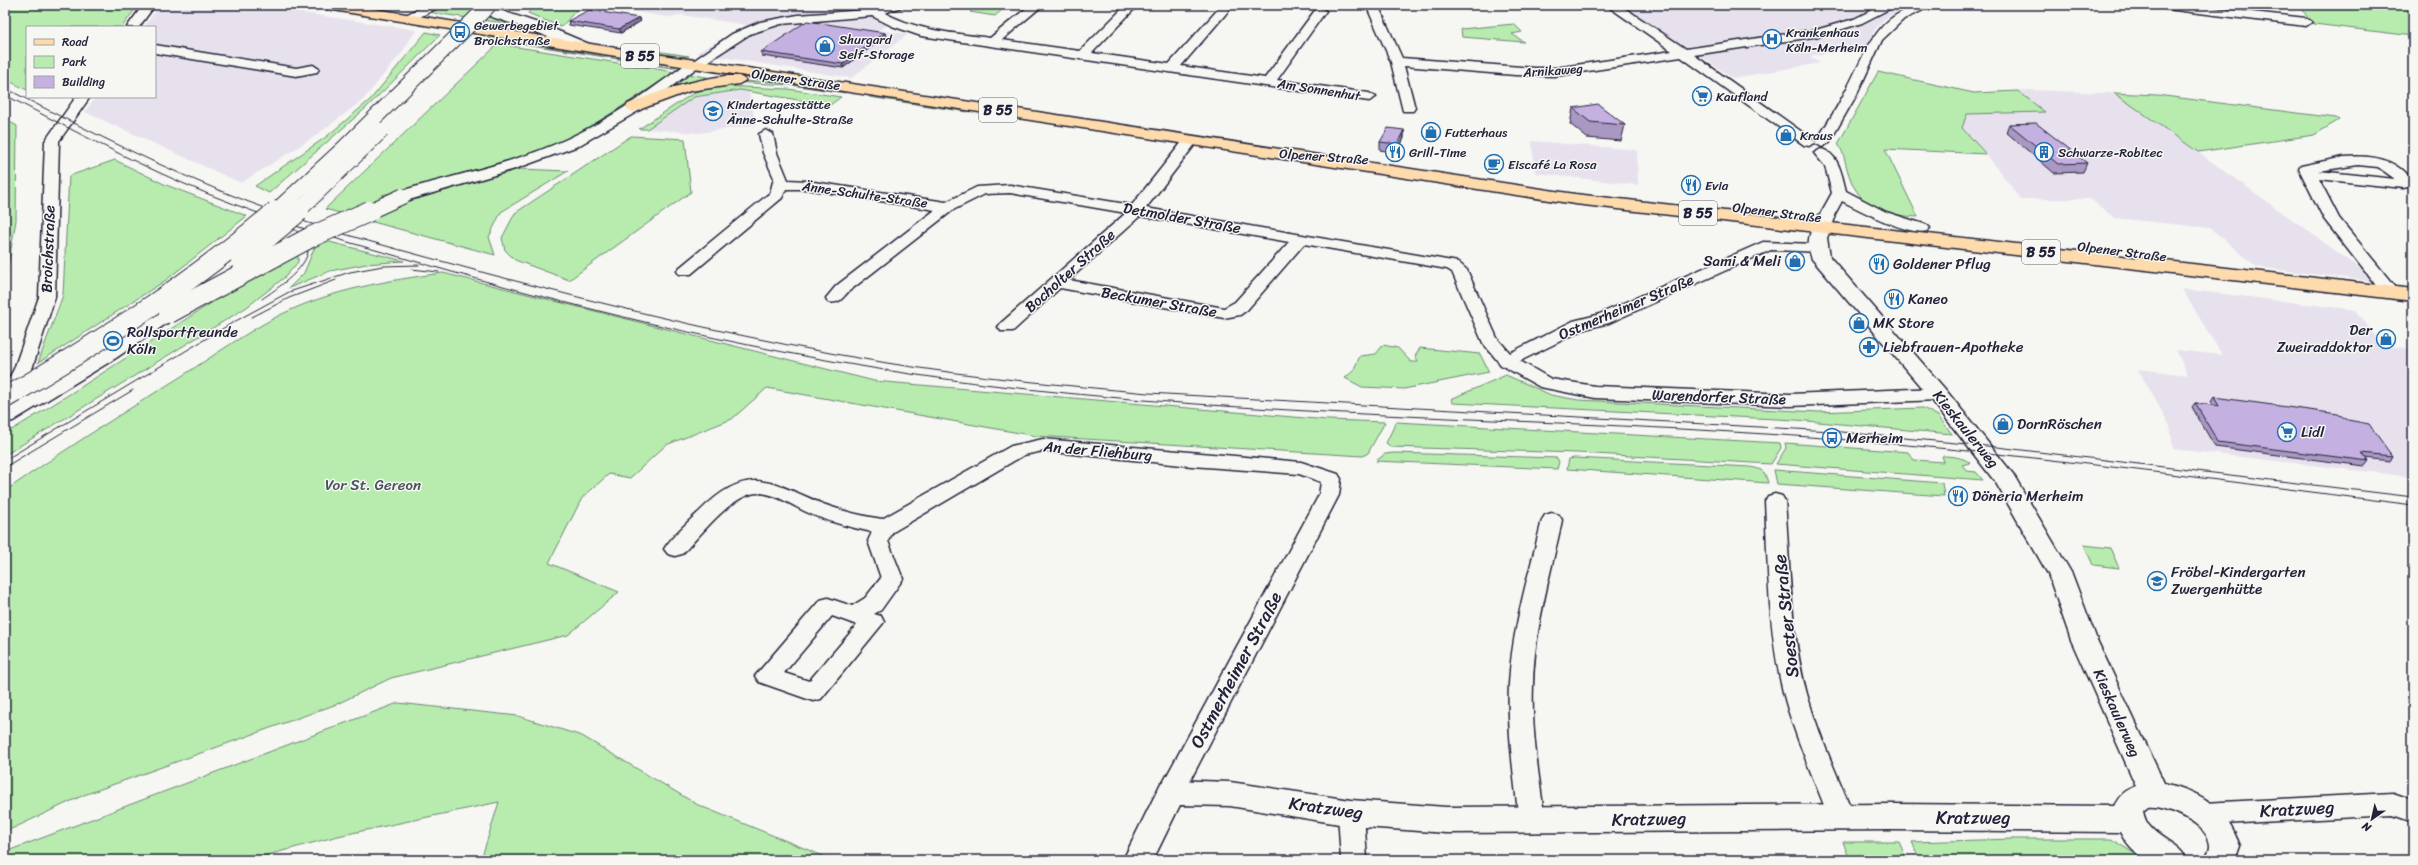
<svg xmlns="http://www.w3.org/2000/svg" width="2418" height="865" font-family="Sriracha,sans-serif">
  <rect width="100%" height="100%" fill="#f6f6f2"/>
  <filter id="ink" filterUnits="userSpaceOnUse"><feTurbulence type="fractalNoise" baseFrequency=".025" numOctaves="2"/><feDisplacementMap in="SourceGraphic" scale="8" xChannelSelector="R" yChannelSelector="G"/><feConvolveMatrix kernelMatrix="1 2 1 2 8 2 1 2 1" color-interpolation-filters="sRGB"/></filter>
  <g filter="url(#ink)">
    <!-- built -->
    <g fill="#e7e1ed">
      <path d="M160 5H250L416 30 403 51 363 100 314 137 241 183 85 112 96 97H155V27H144Z"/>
      <path d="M587 5H890L869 13 886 19 888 25 879 30 908 34 851 78 696 53 747 25 682 15 669 17Z"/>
      <path d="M1622 5H1910L1884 19 1874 31 1868 47 1809 56 1820 63 1733 78Z"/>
      <path d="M740 90 749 92 756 125 699 133 647 129 694 97Z"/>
      <path d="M2029 90 2157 95 2336 118 2339 120 2314 135 2198 152 2379 282 2257 267 2210 228 2115 218 2090 199H2021L1986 154 1962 128 1974 93Z"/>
      <path d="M1532 141 1637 150 1638 185 1535 173Z"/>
      <path d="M2182 289 2356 310 2382 345 2413 349V477L2173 449 2170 426 2138 369 2188 375 2176 350 2222 355Z"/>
    </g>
    <!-- green -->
    <g fill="#b7ecae" stroke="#6c8774">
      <path d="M11 5H138L122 27H27V90L5 79V6Z"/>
      <path d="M440 5H471L529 27 428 12Z"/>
      <path d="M534 5 565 7 569 5H581L561 27 528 13Z"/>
      <path d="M2293 5H2413V36L2314 24 2302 10Z"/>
      <path d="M978 6 1003 9 995 16 970 12Z"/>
      <path d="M1514 24 1522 32 1512 34 1524 42 1462 37 1461 29Z"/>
      <path d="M426 32 440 35 367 107 269 193 255 186 326 137 370 100Z"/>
      <path d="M493 34 530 40 548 47 679 69 488 38Z"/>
      <path d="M498 44 675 72 570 140 534 154 382 195 397 205 519 169 568 171 501 212 489 237 495 255 325 209Z"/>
      <path d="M621 46 689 56 678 57 621 48Z"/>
      <path d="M1878 72 1974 93 2018 91 2045 112 1967 114 1962 128 1986 154 1885 149 1918 217C1886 215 1860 209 1849 175 1845 164 1845 154 1838 144Z"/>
      <path d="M688 74 712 78 668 88Z"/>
      <path d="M769 81 850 90 845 93 791 85 729 82Z"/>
      <path d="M722 86 788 89 841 97 830 105 809 108 810 102 740 90 694 97 647 129H639L695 92Z"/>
      <path d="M2114 93 2157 95 2336 118 2339 120 2314 135 2198 152Z"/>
      <path d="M871 95 968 110V112L869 97Z"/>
      <path d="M5 119 17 126 16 220 5 284Z"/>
      <path d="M631 136 685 139 691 192 569 280 515 260 505 250 502 238 515 213Z"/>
      <path d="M115 160 166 185 247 216 166 280 38 363 63 295 69 176Z"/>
      <path d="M318 239 404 261 366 264 330 271 289 288 304 273Z"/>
      <path d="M298 250V262L285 277 247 307 5 455V434C104 375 198 308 298 250Z"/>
      <path d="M443 273 874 381 1328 420 1385 422 1368 453 1363 456 1036 436 767 388 732 419 666 445 630 478 609 474 582 498 549 563 619 592 568 635 391 678 337 704 84 795 5 832V491C64 450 124 412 185 374 216 354 247 332 280 315 330 290 389 280 443 273Z"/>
      <path d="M1383 345 1398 348 1411 362H1418L1415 356 1420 348 1480 354 1489 372 1404 389 1362 387 1345 378 1353 371 1360 356 1376 354Z"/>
      <path d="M1506 375 1551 395 1578 400 1819 412 1923 408 1938 416 1952 434 1796 420 1453 403 1451 399Z"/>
      <path d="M1396 422 1780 443 1781 448 1771 464 1577 453 1391 447 1386 443Z"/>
      <path d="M1785 443 1908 452 1914 460 1944 462 1942 456C1951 456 1963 457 1970 463L1962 465 1967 471 1976 472 1983 480 1776 464 1786 448Z"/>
      <path d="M1394 453 1557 458 1559 462 1557 469 1376 461 1385 454Z"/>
      <path d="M1574 458 1750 467C1762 469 1765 471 1768 483L1567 469 1569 459Z"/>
      <path d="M1774 470 1942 483 1944 496 1777 484Z"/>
      <path d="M2084 545 2110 548 2119 568 2093 565Z"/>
      <path d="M398 703 518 716 582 736 698 805 833 860H481L499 802 338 836 249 860H5V852Z"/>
      <path d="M2013 839H2111L2145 860H1920L1912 842Z"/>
      <path d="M1843 842H1899L1907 860H1850Z"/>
    </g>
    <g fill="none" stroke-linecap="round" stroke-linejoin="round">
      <!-- minor casing -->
      <g stroke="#22223b" stroke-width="3">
        <g id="minor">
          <path d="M143 5H155L139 27H127Z"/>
          <path d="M888 5H906L885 13C918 31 954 33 990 38L1030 5H1043L1002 40 1080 51 1126 5H1138L1092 53 1169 64 1222 5H1230V9L1181 66 1265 78 1316 9 1320 8 1326 11 1277 80 1369 93 1376 97 1369 101 921 36 892 26 872 16 781 24 750 34 699 67H691L689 64 732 34 760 22 798 15 865 10Z"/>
          <path d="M1366 5H1378L1402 58 1535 68H1555L1672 51 1606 5H1620L1686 49 1819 29 1854 19 1882 5H1897L1862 23 1820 36 1694 55 1816 142C1825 126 1836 110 1844 94 1867 53 1877 5 1934 5L1904 19 1882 40 1857 94 1829 143 1822 147 1815 143 1809 146 1804 145 1681 57 1555 76 1515 75 1404 66 1415 108 1413 111H1403L1391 62Z"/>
          <path d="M2152 5H2188L2306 18 2312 22 2306 26 2158 8Z"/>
          <path d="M155 45 296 68 313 65 319 69 317 72 296 76 155 53Z"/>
          <path d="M76 97H90L59 141 55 297 32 369 13 405 6 407 5 386 14 369 39 297 45 141Z"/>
          <path d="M766 130 773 134 777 153 788 180 807 181 946 202 977 187 1010 185 1132 205 1186 137H1196L1198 140 1196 143 1146 208 1458 262 1467 270 1497 338 1510 353 1573 321 1597 315 1763 242 1816 244 1822 246 1824 249 1822 252 1771 250 1609 323 1585 329 1520 361 1551 379 1595 386 1790 394 1938 388 1944 390 1947 394 1944 398 1938 400 1790 406 1595 398 1540 387 1501 365 1483 343 1452 272 1447 269 1304 244 1247 310 1240 315 1224 318 1060 288 1013 331H1001L998 327 1001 323 1126 213 1010 193 985 194 953 210 848 292C841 300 838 304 828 302L826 298 836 286 935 210 807 189H786L782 198 691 274H679L677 271 679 268 770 193 774 178 763 153 759 134ZM1140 216 1289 242 1235 302 1224 308 1069 280Z"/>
          <path d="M1821 149C1839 153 1842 176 1846 191L1886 212 1927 225 1930 228 1927 231C1908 236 1860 210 1842 201L1831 221H1821L1818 218 1832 193 1825 166 1814 153Z"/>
          <path d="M2344 157C2368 155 2396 157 2411 179L2408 187 2403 188 2319 179 2339 218 2397 289 2399 293 2397 297H2385L2324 219 2299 169 2301 166ZM2358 165 2378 167 2395 179 2319 171Z"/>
          <path d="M1043 439 1301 462 1338 474 1341 479 1339 495 1180 800 1171 803 1162 800 1158 792 1319 495 1321 482 1299 474 1192 466 1043 451 1024 455 893 532 888 541 903 579 881 610 874 614 881 616 884 622 821 699 813 701 759 682 755 676 820 600 828 598 852 606 865 598 881 578 868 541 872 532C853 528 834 523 816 516 797 510 772 488 751 494 726 501 700 536 682 554L675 556 668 554 664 549C673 535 688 522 700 511 748 464 769 481 823 504 842 511 862 516 882 519L1011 446ZM832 616 857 625 809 681 784 673Z"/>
          <path d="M1775 494 1782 496 1785 501C1790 565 1790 631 1807 694 1819 736 1838 777 1855 818L1851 826 1842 829 1833 826 1829 818C1813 776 1794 735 1783 692 1768 630 1768 565 1765 501L1768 496Z"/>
          <path d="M1552 513 1559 515 1562 520C1551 574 1534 629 1533 685 1531 730 1539 776 1545 821L1541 829 1532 832 1523 829 1519 821C1514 776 1507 730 1509 684 1512 628 1529 574 1542 520L1545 515Z"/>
          <path d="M2393 793 2413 800V822L2393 815 2204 825 2195 822 2191 814 2195 806 2204 803Z"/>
          <path d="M1351 802 1360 805 1364 813 1367 860H1341L1338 813 1342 805Z"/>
        </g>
      </g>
      <!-- tertiary casing -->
      <g stroke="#22223b" stroke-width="3">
        <path id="tertiary" d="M1826 213 1832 214 1835 218 1827 238 1830 257 1945 389 2013 474 2072 574 2097 640 2164 783C2204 793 2225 807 2240 846L2235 860H2205C2206 856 2210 850 2210 845 2208 824 2167 805 2148 807L2143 811C2147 838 2178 839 2187 860 2154 860 2137 865 2120 832L1893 830 1446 833 1351 826 1230 806 1180 805 1153 860H1123L1161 783 1171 780 1230 782 1351 800 1446 807 1893 804 2114 806C2119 796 2125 790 2136 786L2071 640 2048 574 1996 483 1931 399 1812 259C1805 242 1810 229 1820 214Z"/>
      </g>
      <!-- secondary casing -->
      <g stroke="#22223b" stroke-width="3">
        <g id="secondary">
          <path d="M425 5H443L412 21 407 22 400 18Z"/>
          <path d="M478 5H493L499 10 544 25 589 44 591 47 589 50H579L534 31 489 16Z"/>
          <path d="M695 60 702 64 640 110 578 146 515 169 409 200H397L394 196 397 192C454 175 513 164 567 139 611 119 651 90 690 61Z"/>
          <path d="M169 307 176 309 179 313 176 317 116 358 13 421 5 423V407L102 350 162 309Z"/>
        </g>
      </g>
      <!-- primary casing -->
      <g stroke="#22223b" stroke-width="3">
        <g id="primary">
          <path d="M320 5H351L603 46 1575 194 2413 289V301L1575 204 603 54 327 9Z"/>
          <path d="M725 76H739L746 80 739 84 690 91 633 112 625 107 628 104C659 91 691 80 725 76Z"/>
        </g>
      </g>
      <!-- minor -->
      <use href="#minor" fill="#f6f6f2" fill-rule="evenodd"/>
      <!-- tertiary -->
      <use href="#tertiary" fill="#f6f6f2" fill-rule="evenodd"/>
      <!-- secondary -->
      <use href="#secondary" fill="#f6f6f2" fill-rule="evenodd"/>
      <!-- primary -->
      <use href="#primary" fill="#fedbac" fill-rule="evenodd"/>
      <!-- tram -->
      <g stroke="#22223b" stroke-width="1">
        <path d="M5 88C85 129 165 170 249 202 327 232 409 252 489 274 621 309 753 341 887 363 973 377 1061 385 1148 393L1831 431 1997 447 2413 497"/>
        <path d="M5 95C82 135 158 176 239 206 309 233 381 251 452 272 627 321 803 362 984 384 1238 415 1494 417 1749 433 1971 446 2192 477 2413 505"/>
        <path d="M411 269 439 272"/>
        <path d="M262 299C276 289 312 266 308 245 306 237 298 232 291 227"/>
        <path d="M252 317 289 298 336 280"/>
        <path d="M5 460 232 323 289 292 350 272 383 266 419 265"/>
        <path d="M5 467 133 390"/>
      </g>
      <!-- secondary-bridge-far1 casing -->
      <g stroke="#22223b" stroke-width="17" stroke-linecap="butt">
        <g id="secondary-bridge-far1">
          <path d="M275 212 342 150 489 5"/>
          <path d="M297 212 382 130"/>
          <path d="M368 212 403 196"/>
        </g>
      </g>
      <!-- secondary-bridge casing -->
      <g stroke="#22223b" stroke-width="22" stroke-linecap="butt">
        <g id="secondary-bridge">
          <path d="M241 260 299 211"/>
          <path d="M169 313 311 237 370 211"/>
          <path d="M5 398C100 342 192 283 276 211"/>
        </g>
      </g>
      <!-- secondary-bridge-far1 -->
      <use href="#secondary-bridge-far1" stroke="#f6f6f2" stroke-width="15"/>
      <!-- secondary-bridge -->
      <use href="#secondary-bridge" stroke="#f6f6f2" stroke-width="20"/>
    </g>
    <!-- wall -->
    <g fill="#a998c2" stroke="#22223b">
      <path d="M639 18 641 21 621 33 569 25 568 21Z"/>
      <path d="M885 33 886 36 843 68 762 56 761 52Z"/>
      <path d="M1573 108 1625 125 1621 141 1587 138 1570 124Z"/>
      <path d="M2009 124 2087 163 2083 172 2054 173 2006 132Z"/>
      <path d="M1404 130V138L1397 153 1380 150V142Z"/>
      <path d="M2214 397 2392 456 2389 461 2366 458 2369 461 2365 466 2215 447 2192 407 2195 403 2213 405 2211 402Z"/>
    </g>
    <!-- shaded-wall -->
    <g fill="#8a7c9e" stroke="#22223b">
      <path d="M639 18 641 21 621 33 619 29Z"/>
      <path d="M885 33 886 36 843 68V64Z"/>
      <path d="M1404 130V138L1397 153V144Z"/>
    </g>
    <!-- building -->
    <g fill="#c5b1e1" stroke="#22223b">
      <path d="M589 10 639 18 619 29 568 21Z"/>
      <path d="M807 21 885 33 843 64 761 52Z"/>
      <path d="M1598 104 1625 125 1590 122 1573 108Z"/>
      <path d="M2036 123 2087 163 2058 164 2009 124Z"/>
      <path d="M1388 128 1404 130 1397 144 1380 142Z"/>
      <path d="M2214 397 2338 414 2348 420 2369 424 2392 456 2362 453 2369 461 2218 442 2195 403 2219 406Z"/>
    </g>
  </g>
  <!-- icons -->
  <defs>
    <g id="bus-ring" transform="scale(1)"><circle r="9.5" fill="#f6f6f2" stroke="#1f6fb2" stroke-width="1.5"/><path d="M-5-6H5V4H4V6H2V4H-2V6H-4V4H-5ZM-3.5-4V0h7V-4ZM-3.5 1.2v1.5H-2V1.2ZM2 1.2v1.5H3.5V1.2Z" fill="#1f6fb2"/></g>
    <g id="hospital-ring" transform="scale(1)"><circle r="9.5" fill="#f6f6f2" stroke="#1f6fb2" stroke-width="1.5"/><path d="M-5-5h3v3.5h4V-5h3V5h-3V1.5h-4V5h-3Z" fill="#1f6fb2"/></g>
    <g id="shop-ring" transform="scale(1)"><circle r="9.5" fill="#f6f6f2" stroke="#1f6fb2" stroke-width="1.5"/><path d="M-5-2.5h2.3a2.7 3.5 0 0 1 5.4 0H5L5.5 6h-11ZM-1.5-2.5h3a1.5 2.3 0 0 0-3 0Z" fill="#1f6fb2"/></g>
    <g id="supermarket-ring" transform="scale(1)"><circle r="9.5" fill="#f6f6f2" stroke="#1f6fb2" stroke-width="1.5"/><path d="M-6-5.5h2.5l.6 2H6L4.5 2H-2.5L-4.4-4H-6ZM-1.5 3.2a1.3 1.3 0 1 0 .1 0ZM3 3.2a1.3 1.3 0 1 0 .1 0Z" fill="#1f6fb2"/></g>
    <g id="school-ring" transform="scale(1)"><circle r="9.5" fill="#f6f6f2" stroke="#1f6fb2" stroke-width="1.5"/><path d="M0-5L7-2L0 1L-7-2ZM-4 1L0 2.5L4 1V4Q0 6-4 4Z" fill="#1f6fb2"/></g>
    <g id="restaurant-ring" transform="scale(1)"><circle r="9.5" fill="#f6f6f2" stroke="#1f6fb2" stroke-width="1.5"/><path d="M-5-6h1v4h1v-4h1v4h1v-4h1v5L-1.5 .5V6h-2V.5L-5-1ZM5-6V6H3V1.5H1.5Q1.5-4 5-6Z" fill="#1f6fb2"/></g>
    <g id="building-ring" transform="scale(1)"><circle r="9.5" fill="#f6f6f2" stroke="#1f6fb2" stroke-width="1.5"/><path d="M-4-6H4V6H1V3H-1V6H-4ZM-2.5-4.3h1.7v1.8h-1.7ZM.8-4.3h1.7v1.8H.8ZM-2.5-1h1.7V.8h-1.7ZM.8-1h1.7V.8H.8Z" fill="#1f6fb2"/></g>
    <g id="cafe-ring" transform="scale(1)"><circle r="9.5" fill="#f6f6f2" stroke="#1f6fb2" stroke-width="1.5"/><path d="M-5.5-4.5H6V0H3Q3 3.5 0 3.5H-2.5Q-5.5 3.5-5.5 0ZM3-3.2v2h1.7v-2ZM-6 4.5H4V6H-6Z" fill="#1f6fb2"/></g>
    <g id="stadium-ring" transform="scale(1)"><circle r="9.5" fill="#f6f6f2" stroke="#1f6fb2" stroke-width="1.5"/><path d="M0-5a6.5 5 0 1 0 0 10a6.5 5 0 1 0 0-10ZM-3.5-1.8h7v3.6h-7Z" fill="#1f6fb2"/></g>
    <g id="pharmacy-ring" transform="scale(1)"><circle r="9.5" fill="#f6f6f2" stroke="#1f6fb2" stroke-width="1.5"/><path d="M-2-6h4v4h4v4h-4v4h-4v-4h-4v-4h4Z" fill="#1f6fb2"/></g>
  </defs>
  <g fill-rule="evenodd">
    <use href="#bus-ring" x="460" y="32"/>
    <use href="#hospital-ring" x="1772" y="39"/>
    <use href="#shop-ring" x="825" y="46"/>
    <use href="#supermarket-ring" x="1702" y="96"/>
    <use href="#school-ring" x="713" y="111"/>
    <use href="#shop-ring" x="1431" y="132"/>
    <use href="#shop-ring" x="1786" y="135"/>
    <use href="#restaurant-ring" x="1395" y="152"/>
    <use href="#building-ring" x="2044" y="152"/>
    <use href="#cafe-ring" x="1494" y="164"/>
    <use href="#restaurant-ring" x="1691" y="185"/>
    <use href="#shop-ring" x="1795" y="261"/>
    <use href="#restaurant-ring" x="1879" y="264"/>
    <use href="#restaurant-ring" x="1894" y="299"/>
    <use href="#shop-ring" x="1859" y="323"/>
    <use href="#shop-ring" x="2386" y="339"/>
    <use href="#stadium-ring" x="113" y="341"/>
    <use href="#pharmacy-ring" x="1869" y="347"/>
    <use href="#shop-ring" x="2003" y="424"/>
    <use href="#supermarket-ring" x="2287" y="432"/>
    <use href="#bus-ring" x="1832" y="438"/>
    <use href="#restaurant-ring" x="1958" y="496"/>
    <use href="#school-ring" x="2157" y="581"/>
  </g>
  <g text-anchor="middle" stroke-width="3" stroke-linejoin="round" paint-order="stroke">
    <!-- far-poi labels -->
    <g font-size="13" fill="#22223b" stroke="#f6f6f2" text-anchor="start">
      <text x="474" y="30">Gewerbegebiet<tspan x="474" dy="15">Broichstraße</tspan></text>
      <text x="1786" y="37">Krankenhaus<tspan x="1786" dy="15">Köln-Merheim</tspan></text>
      <text x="839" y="44">Shurgard<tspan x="839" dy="15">Self-Storage</tspan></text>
      <text x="1716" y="101">Kaufland</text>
      <text x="727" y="109">Kindertagesstätte<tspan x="727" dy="15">Änne-Schulte-Straße</tspan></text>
      <text x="1445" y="137">Futterhaus</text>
      <text x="1800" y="140">Kraus</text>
      <text x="1409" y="157">Grill-Time</text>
      <text x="2058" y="157">Schwarze-Robitec</text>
      <text x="1508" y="169">Eiscafé La Rosa</text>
      <text x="1705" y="190">Evia</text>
    </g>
    <!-- far-street labels -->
    <g font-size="13" fill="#22223b" stroke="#f6f6f2">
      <text transform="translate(1553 70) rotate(-4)" y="5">Arnikaweg</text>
      <text transform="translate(796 79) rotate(8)" y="5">Olpener Straße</text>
      <text transform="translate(1319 89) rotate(9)" y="5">Am Sonnenhut</text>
      <text transform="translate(1324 156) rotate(4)" y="5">Olpener Straße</text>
      <text transform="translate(865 194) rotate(8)" y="5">Änne-Schulte-Straße</text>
      <text transform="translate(1777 212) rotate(7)" y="5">Olpener Straße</text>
      <text transform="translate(2122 251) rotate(7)" y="5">Olpener Straße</text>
    </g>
    <!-- shield labels -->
    <g fill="#f6f6f2" stroke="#626272" stroke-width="1">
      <rect x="621" y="44" width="38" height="24" rx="3"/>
      <rect x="979" y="98" width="38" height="24" rx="3"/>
      <rect x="1679" y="201" width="38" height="24" rx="3"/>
      <rect x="2022" y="240" width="38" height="24" rx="3"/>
    </g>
    <g font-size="14" font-weight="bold" fill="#22223b">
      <text x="640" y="61">B 55</text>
      <text x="998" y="115">B 55</text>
      <text x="1698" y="218">B 55</text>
      <text x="2041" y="257">B 55</text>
    </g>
    <!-- street labels -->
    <g font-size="15" fill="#22223b" stroke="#f6f6f2">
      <text transform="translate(1182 218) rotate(10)" y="5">Detmolder Straße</text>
      <text transform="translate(48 249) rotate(-88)" y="5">Broichstraße</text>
      <text transform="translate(1070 271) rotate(-42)" y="5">Bocholter Straße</text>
      <text transform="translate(1159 302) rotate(10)" y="5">Beckumer Straße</text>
      <text transform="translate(1626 307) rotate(-23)" y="5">Ostmerheimer Straße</text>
      <text transform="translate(1719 397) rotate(2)" y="5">Warendorfer Straße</text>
      <text transform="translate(1966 429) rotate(51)" y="5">Kieskaulerweg</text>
      <text transform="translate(1098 451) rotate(5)" y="5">An der Fliehburg</text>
      <text transform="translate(2117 713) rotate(66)" y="5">Kieskaulerweg</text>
    </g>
    <!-- poi labels -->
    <g font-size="15" fill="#22223b" stroke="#f6f6f2" text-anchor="start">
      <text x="1781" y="266" text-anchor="end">Sami &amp; Meli</text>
      <text x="1893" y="269">Goldener Pflug</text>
      <text x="1908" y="304">Kaneo</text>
      <text x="1873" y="328">MK Store</text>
      <text x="2372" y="335" text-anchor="end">Der<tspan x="2372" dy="17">Zweiraddoktor</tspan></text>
      <text x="127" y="337">Rollsportfreunde<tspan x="127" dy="17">Köln</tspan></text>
      <text x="1883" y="352">Liebfrauen-Apotheke</text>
      <text x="2017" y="429">DornRöschen</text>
      <text x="2301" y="437">Lidl</text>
      <text x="1846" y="443">Merheim</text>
      <text x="1972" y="501">Döneria Merheim</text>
      <text x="2171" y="577">Fröbel-Kindergarten<tspan x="2171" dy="17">Zwergenhütte</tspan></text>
    </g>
    <!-- park labels -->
    <g font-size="15" fill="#475458" stroke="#f6f6f2">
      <text x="373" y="490">Vor St. Gereon</text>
    </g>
    <!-- near-street labels -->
    <g font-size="18" fill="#22223b" stroke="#f6f6f2">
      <text transform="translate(1786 616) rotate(-96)" y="6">Soester Straße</text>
      <text transform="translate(1236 670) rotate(-62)" y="6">Ostmerheimer Straße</text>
      <text transform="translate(1326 808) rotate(8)" y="6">Kratzweg</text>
      <text transform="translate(2297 809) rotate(-3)" y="6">Kratzweg</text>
      <text x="1973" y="824">Kratzweg</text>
      <text transform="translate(1649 819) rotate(-1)" y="6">Kratzweg</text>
    </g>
  </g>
  <!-- margin -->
  <rect width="2418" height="865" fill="none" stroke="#f6f6f2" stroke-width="20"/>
  <rect x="10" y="10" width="2398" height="845" fill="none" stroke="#22223b" stroke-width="1.5" filter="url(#ink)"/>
  <!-- legend -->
  <rect x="26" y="26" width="130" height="72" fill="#f6f6f2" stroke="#a1a1a9"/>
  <rect x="34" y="39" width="20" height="6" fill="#fedbac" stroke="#a1a1a9"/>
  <text x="62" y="46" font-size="12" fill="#22223b">Road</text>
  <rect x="34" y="56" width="20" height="12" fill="#b7ecae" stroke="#a1a1a9"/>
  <text x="62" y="66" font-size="12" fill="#22223b">Park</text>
  <rect x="34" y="76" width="20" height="12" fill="#c5b1e1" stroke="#a1a1a9"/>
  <text x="62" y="86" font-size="12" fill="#22223b">Building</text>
  <!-- north arrow -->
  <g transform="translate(2372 819) rotate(214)" stroke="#f6f6f2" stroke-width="3" paint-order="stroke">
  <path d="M0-3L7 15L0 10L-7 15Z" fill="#22223b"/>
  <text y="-6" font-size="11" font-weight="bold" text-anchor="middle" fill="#22223b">N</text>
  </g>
</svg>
